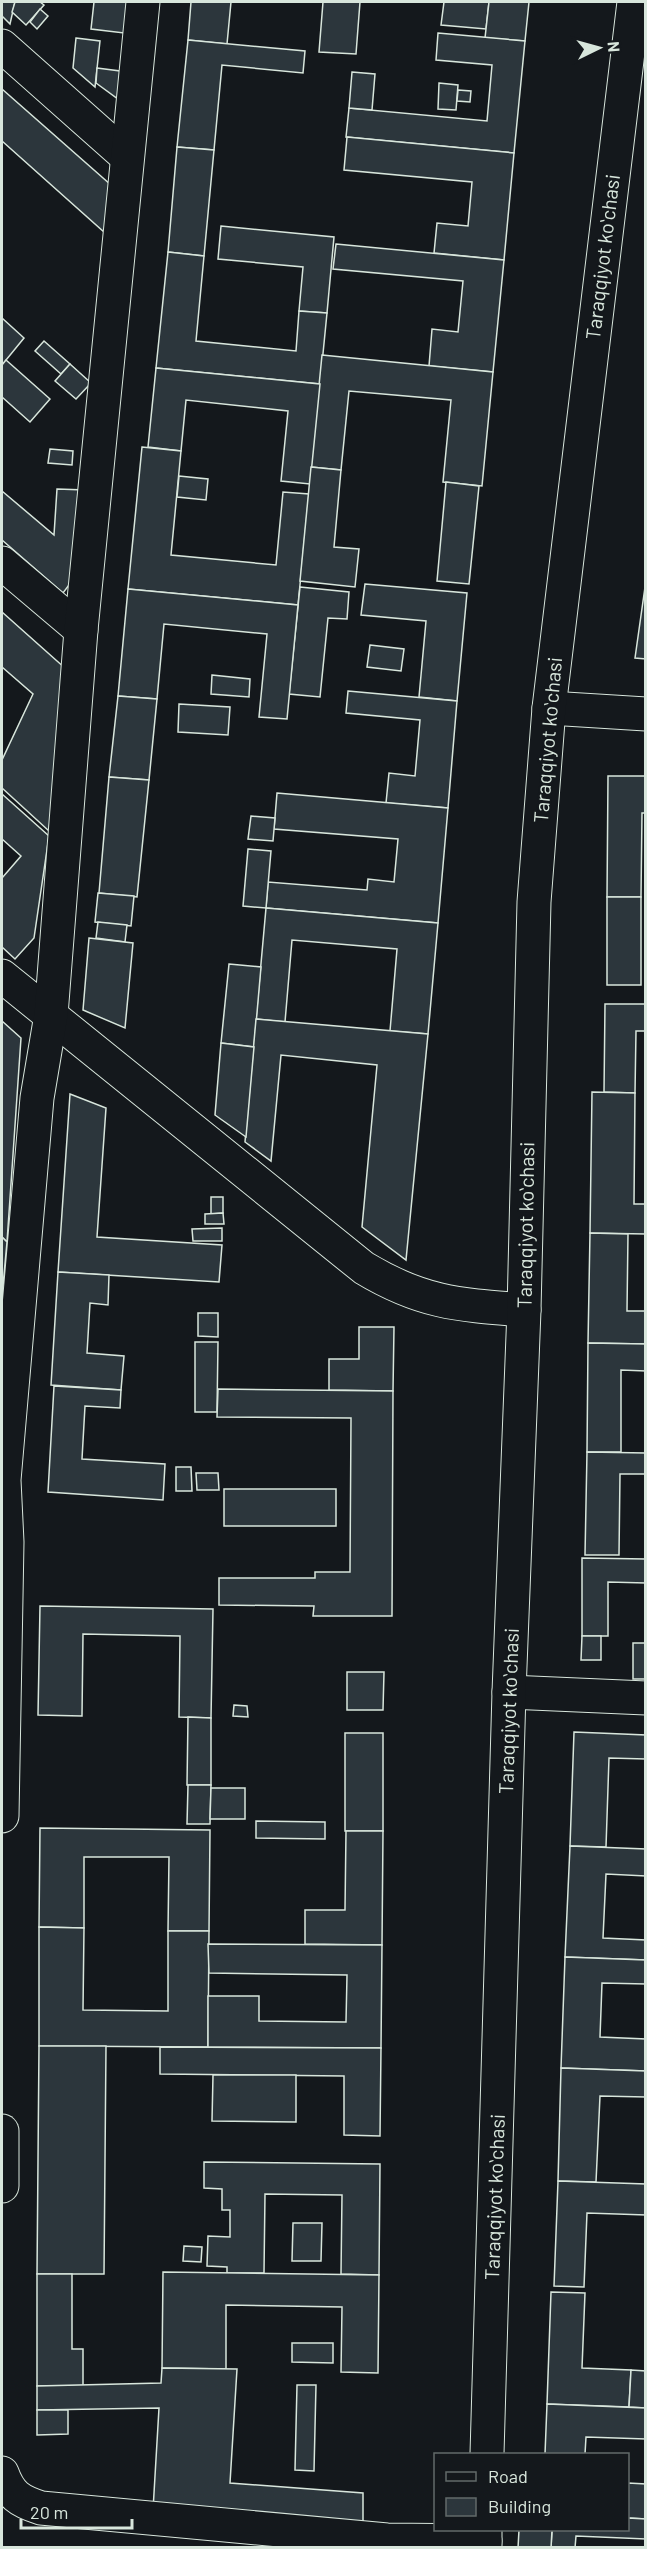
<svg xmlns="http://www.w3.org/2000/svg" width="647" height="2549" font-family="Barlow,sans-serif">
  <rect width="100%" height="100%" fill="#14181c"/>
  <!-- building -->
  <g fill="#2c363c" stroke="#d8e6dc" stroke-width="1.5">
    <path d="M2 2H15L10 24 2 16Z"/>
    <path d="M15 2H40L44 5 26 25 12 12Z"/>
    <path d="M94 2H127L124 33 91 29Z"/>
    <path d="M191 2H231L227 44 188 40Z"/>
    <path d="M323 2H360L356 54 319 52Z"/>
    <path d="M444 2H489L486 29 441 25Z"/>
    <path d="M489 2H529L525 41 485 38Z"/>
    <path d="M40 9 48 16 37 29 30 22Z"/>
    <path d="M438 33 525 41 514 153 346 137 349 108 487 121 492 65 436 60Z"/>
    <path d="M76 38 100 41 95 87 73 68Z"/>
    <path d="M188 40 305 51 303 73 222 65 214 150 177 147Z"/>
    <path d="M97 68 120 71 118 99 96 83Z"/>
    <path d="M352 72 375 74 372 110 349 108Z"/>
    <path d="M439 83 458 85 456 110 438 109Z"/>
    <path d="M2 89 111 185 104 232 2 141Z"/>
    <path d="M458 90 471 91 470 102 457 101Z"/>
    <path d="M347 137 514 153 504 260 434 253 437 223 468 226 472 182 344 170Z"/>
    <path d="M177 147 214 150 204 256 168 252Z"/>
    <path d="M221 226 334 237 327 313 299 311 303 267 218 259Z"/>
    <path d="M336 244 504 260 493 372 429 366 432 329 458 332 463 281 333 269Z"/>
    <path d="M168 252 204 256 196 341 296 351 299 311 327 313 320 384 156 368Z"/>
    <path d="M2 318 24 338 2 365Z"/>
    <path d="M44 341 70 364 61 374 35 351Z"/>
    <path d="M322 355 493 372 482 486 443 482 451 400 349 391 341 470 311 467Z"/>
    <path d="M6 360 50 399 30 422 2 397V365Z"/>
    <path d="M70 364 91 383 76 399 55 381Z"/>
    <path d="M156 368 320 384 310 484 281 481 288 411 186 400 181 451 148 447Z"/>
    <path d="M142 447 181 451 171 555 276 565 283 492 309 494 298 605 128 589Z"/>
    <path d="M50 449 73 451 72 465 48 463Z"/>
    <path d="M311 467 341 470 334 547 359 549 355 587 300 581Z"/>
    <path d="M179 476 208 479 206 500 177 497Z"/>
    <path d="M446 482 479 486 469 584 437 581Z"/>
    <path d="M57 489 85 490 75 577 63 593 2 540V491L54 535Z"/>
    <path d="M646 580V659L635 658Z"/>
    <path d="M365 584 467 593 457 701 419 697 426 621 361 615Z"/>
    <path d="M300 587 349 592 347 619 328 618 320 697 289 694Z"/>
    <path d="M128 589 298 605 287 719 259 717 267 634 164 624 157 699 118 696Z"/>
    <path d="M2 612 66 669 49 831 2 788V760L33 694 2 667Z"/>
    <path d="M370 645 404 649 401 671 367 667Z"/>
    <path d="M212 675 250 679 249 697 211 694Z"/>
    <path d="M348 691 457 701 448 808 386 803 389 773 415 776 420 720 346 713Z"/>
    <path d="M118 696 157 699 149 780 109 777Z"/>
    <path d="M179 704 230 707 228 735 178 732Z"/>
    <path d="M608 776H646V813H642L641 897H607Z"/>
    <path d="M109 777 149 780 137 897 99 893Z"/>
    <path d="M277 793 448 808 438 923 266 908 268 882 367 890 368 879 394 882 398 839 274 829Z"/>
    <path d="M2 794 49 836 34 938 15 959 2 947V878L21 856 2 839Z"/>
    <path d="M251 816 275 818 273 841 248 839Z"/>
    <path d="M248 849 271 851 266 908 243 906Z"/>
    <path d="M98 893 134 896 131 926 95 922Z"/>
    <rect x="607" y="897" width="34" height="88"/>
    <path d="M266 908 438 923 428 1034 390 1031 397 949 292 940 285 1022 256 1019Z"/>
    <path d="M98 922 127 925 125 942 96 938Z"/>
    <path d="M89 938 133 943 125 1028 83 1010Z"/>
    <path d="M229 964 261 967 254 1047 221 1043Z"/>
    <path d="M605 1004H646V1031H636L635 1093 604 1092Z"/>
    <path d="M256 1019 428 1034 406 1260 362 1227 377 1065 281 1055 271 1161 245 1142Z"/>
    <path d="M2 1021 21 1038 7 1242 2 1237Z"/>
    <path d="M221 1043 254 1047 246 1137 215 1115Z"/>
    <path d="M592 1092 635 1093 634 1204H646V1234L590 1233Z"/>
    <path d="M70 1094 106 1108 97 1237 222 1245 219 1282 58 1272Z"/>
    <path d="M211 1197H223V1213L211 1214Z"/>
    <path d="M223 1213 224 1224H205V1214Z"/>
    <path d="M222 1228V1241H193L192 1229Z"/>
    <path d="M590 1233 628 1234 627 1311H646V1344L588 1343Z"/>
    <path d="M2 1237 7 1242 2 1297Z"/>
    <path d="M58 1272 109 1275 108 1305 90 1303 87 1353 124 1356 121 1390 51 1385Z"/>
    <path d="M198 1313H218V1337L198 1336Z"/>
    <path d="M359 1327H394L393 1391 329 1390V1359H359Z"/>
    <path d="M195 1342H218L217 1412H195Z"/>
    <path d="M588 1343 646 1344V1371L621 1370V1452H587Z"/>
    <path d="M54 1386 121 1390 120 1408 85 1406 82 1459 165 1464 163 1500 48 1492Z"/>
    <path d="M218 1389 393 1391 392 1616H313L314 1606 219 1605V1578H315V1572H350L351 1418 217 1417Z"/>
    <path d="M587 1452 646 1453V1474H620L619 1555H585Z"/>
    <path d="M176 1467H191L192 1491H176Z"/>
    <path d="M196 1473H218L219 1490H197Z"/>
    <rect x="224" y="1489" width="112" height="37"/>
    <path d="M582 1558 646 1559V1583L608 1582V1636H582Z"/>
    <path d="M40 1606 213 1609 211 1718 179 1717 180 1636 83 1634 82 1716 38 1715Z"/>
    <path d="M582 1636H601V1660H581Z"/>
    <rect x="633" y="1643" width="13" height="36"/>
    <path d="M347 1672H384L383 1710H347Z"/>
    <path d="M234 1705 247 1706 248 1717 233 1716Z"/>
    <path d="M188 1717 211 1718V1785H187Z"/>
    <path d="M574 1732 646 1735V1759L609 1758 606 1847 570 1846Z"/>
    <rect x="345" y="1733" width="38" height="98"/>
    <path d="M188 1785H211L210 1824H187Z"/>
    <path d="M211 1788H245V1819H210Z"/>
    <path d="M256 1821 325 1822V1839L256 1838Z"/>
    <path d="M40 1828 210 1830 209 1931H168L169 1857H84V1928L39 1927Z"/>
    <path d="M346 1831H383L382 1945 305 1944V1910H345Z"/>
    <path d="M570 1846 646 1849V1876L606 1874 603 1938 646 1940V1960L565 1957Z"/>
    <path d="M39 1927 84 1928 83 2010 168 2011V1931H209L208 2047 39 2046Z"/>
    <path d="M208 1944 382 1945 381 2048 208 2047V1996H259V2021L346 2022 347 1975 209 1973Z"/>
    <path d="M565 1957 646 1960V1984L602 1983 600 2037 646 2039V2071L561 2068Z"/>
    <path d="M39 2046H106L104 2274H37Z"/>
    <path d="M160 2047 381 2048 380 2136 344 2135V2076L160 2074Z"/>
    <path d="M561 2068 646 2071V2097L600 2096 596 2182 558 2181Z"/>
    <path d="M213 2075H296V2122L212 2121Z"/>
    <path d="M204 2162 380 2164 379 2275 341 2274 342 2195 265 2194 264 2273H227V2267L207 2266 208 2236 230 2237V2210H222V2189L204 2188Z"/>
    <path d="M558 2181 646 2184V2215L587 2213 584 2287 554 2286Z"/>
    <path d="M293 2223H322L321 2261H292Z"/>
    <path d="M184 2246 202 2247 201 2262 183 2261Z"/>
    <path d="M163 2272 379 2275 378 2373 341 2372 342 2307 226 2305V2369L162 2368Z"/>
    <path d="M37 2274H72V2349H83V2386H37Z"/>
    <path d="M551 2292 585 2293 582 2368 631 2370 629 2407 547 2404Z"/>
    <path d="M292 2343H333V2363L292 2362Z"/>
    <path d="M162 2368 237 2369 230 2483 363 2493V2522L153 2510 159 2408 37 2410V2386L161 2383Z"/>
    <path d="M631 2370 646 2371V2408L629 2407Z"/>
    <path d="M297 2385H316L314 2471 295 2470Z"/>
    <path d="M547 2404 646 2408V2439L586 2437 585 2454H545Z"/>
    <path d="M37 2410H68V2434L37 2435Z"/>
    <path d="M628 2483 646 2484V2519L628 2518Z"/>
    <path d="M628 2518 646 2519V2539L576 2536 575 2548H551L552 2530H628Z"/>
    <path d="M519 2530H552L551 2548H518Z"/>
  </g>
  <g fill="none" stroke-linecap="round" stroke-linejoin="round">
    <!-- street casing -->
    <g stroke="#d8e6dc" stroke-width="35">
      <g id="street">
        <path d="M2 46 126 156"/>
        <path d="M2 563 81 630"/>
        <path d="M549 708 646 714"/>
        <path d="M2 976 364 1268C422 1303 459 1305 524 1310"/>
        <path d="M509 1692 646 1698"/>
        <path d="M2 1816 7 1542 4 1480 37 1098 51 1015 81 630 143 2"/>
        <path d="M2 2131V2186"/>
        <path d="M2 2473C10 2495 19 2501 41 2508L387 2540 485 2541"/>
      </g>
    </g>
    <!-- secondary casing -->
    <g stroke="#d8e6dc" stroke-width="35">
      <g id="secondary">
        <path d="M487 2454 509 1692 524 1310 534 902 549 708 634 2"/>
        <path d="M485 2548V2530"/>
      </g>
    </g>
    <!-- street -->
    <use href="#street" stroke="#14181c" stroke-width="33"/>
    <!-- secondary -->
    <use href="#secondary" stroke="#14181c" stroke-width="33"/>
  </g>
  <g text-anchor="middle" stroke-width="4.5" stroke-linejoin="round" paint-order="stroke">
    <!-- street labels -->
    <g font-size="20" fill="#d8e6dc" stroke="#14181c">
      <text transform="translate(603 257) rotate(-83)" y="7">Taraqqiyot koʻchasi</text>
      <text transform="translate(548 740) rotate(-85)" y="7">Taraqqiyot koʻchasi</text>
      <text transform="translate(526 1225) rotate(-89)" y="7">Taraqqiyot koʻchasi</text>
      <text transform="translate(509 1711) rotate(-88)" y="7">Taraqqiyot koʻchasi</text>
      <text transform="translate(495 2197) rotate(-88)" y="7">Taraqqiyot koʻchasi</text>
    </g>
  </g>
  <!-- border -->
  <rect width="647" height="2549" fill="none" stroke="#d8e6dc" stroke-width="6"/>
  <!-- legend -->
  <rect x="434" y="2453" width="195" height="78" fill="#14181c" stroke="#626a69" stroke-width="1.5"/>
  <rect x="446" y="2472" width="30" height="9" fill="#14181c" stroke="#626a69" stroke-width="1.5"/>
  <text x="488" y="2483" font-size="18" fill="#d8e6dc">Road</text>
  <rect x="446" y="2498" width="30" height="18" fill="#2c363c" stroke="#626a69" stroke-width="1.5"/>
  <text x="488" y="2513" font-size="18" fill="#d8e6dc">Building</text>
  <!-- north arrow -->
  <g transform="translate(599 48) rotate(85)" stroke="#14181c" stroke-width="4.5" paint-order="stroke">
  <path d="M0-4.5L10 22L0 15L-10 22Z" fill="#d8e6dc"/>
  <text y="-9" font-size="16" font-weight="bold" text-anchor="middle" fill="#d8e6dc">N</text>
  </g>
  <!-- scale -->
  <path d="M21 2519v9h111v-9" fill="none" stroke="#d8e6dc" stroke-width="3"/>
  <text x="30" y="2519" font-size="18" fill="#d8e6dc" stroke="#14181c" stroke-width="4.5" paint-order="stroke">20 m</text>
</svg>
